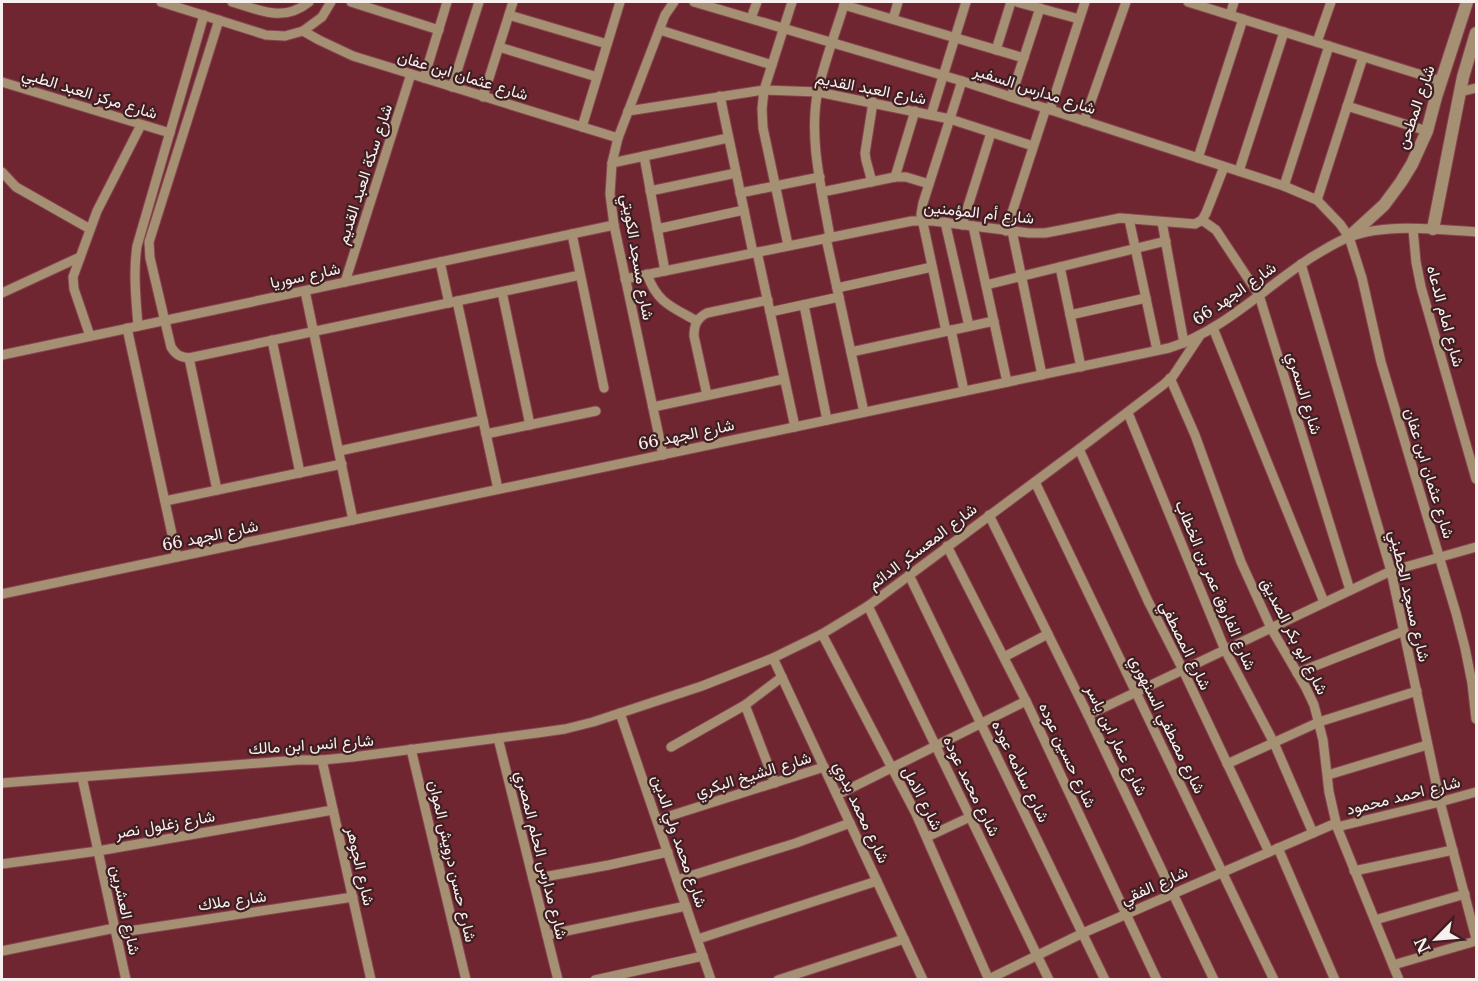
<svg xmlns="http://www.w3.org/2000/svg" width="1478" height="981" font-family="'Libre Baskerville',Vazirmatn,serif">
  <rect width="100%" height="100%" fill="#6f2631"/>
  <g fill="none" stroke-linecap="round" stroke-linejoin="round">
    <!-- minor casing -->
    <g stroke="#85464f" stroke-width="11">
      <g id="minor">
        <path d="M161 2 266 35 285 36 303 31 322 17 331 2"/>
        <path d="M232 2C260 10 283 23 309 2"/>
        <path d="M351 2 439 30"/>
        <path d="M694 2 962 81 1284 186 1317 200 1340 224 1349 237 1362 278 1381 362 1456 613 1465 648 1472 683 1476 719"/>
        <path d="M1017 2 1079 19"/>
        <path d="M1188 2 1441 81"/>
        <path d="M844 5 1024 58"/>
        <path d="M509 15 607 44"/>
        <path d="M1230 15 1234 2"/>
        <path d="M751 18 757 2"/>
        <path d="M893 19 898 2"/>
        <path d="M219 20 149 242 150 258 171 347C176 355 180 357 189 358L580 275"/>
        <path d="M660 30 772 65"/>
        <path d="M303 31 319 40 353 56 618 138"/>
        <path d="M1317 42 1331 2"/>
        <path d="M499 47 597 77"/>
        <path d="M996 50 1011 2"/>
        <path d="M424 78 447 2"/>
        <path d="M2 82 170 133"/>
        <path d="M452 87 479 2"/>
        <path d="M1460 92 1476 88"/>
        <path d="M720 96 753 253"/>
        <path d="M483 97 513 2"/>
        <path d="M1011 97 1040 8"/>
        <path d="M1347 106 1427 131"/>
        <path d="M1050 110 1085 2"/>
        <path d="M628 111 764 90 818 92 950 119 1033 146"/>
        <path d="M931 115 966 2"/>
        <path d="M1084 121 1126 2"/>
        <path d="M582 127 620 2"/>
        <path d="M644 156 665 271"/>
        <path d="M1198 158 1243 19"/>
        <path d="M612 163 728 138"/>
        <path d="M1239 171 1284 32"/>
        <path d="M2 172 16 187 90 229"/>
        <path d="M895 177 915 111"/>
        <path d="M872 182 866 160 865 153 873 102"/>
        <path d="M1284 186 1329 46"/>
        <path d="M650 191 736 173"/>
        <path d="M822 192 895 177H906L929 184"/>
        <path d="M740 193 820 177"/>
        <path d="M1317 200 1363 57"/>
        <path d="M1129 219 1157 350"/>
        <path d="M1202 220 1216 230 1259 295 1350 590"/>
        <path d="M945 222 969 326"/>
        <path d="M1162 222 1184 343"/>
        <path d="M962 225 991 133"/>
        <path d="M973 226 1007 382"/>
        <path d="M657 229 744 210"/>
        <path d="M1413 229 1416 262 1421 287 1476 479"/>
        <path d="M1006 231 1046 108"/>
        <path d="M1012 231 1042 375"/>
        <path d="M572 234 604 388"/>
        <path d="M830 237C822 190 808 138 818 90 825 60 836 31 845 2"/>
        <path d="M826 238 864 412"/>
        <path d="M788 245 763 128 762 109 764 90 792 2"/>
        <path d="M757 252 795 427"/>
        <path d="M440 262 449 303"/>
        <path d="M1301 264 1391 571 1440 802 1476 938"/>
        <path d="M1060 267 1081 367"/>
        <path d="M647 274C657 303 672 307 697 321"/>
        <path d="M625 279 912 221H933L1029 233H1045L1061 230 1120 218 1195 224 1202 220 1206 213 1224 167"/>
        <path d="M345 282 411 74"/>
        <path d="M986 285 1166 241"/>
        <path d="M837 288 932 267"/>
        <path d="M305 291 353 520"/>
        <path d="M502 292 530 425"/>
        <path d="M2 293 80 257"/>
        <path d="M457 301 498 489"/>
        <path d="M804 305 827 420"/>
        <path d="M770 312 839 297"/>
        <path d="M1070 315 1146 298"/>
        <path d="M138 326C136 299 133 273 137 246L204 15"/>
        <path d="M127 328 177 557"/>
        <path d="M1213 328 1324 602"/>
        <path d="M951 330 964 391"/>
        <path d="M946 331 921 214 923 203 962 81"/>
        <path d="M90 336 74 289 73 277 97 211 141 125"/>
        <path d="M272 340 300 473"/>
        <path d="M851 352 994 321"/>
        <path d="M2 355 614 225"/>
        <path d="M189 358 217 490"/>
        <path d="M1170 378 1195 435 1241 562 1271 628 1306 688 1314 705 1323 740 1329 792 1337 827 1399 980"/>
        <path d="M707 395 694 336C694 325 697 318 707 313L768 300"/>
        <path d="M653 407 784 379"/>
        <path d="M1128 413 1225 650 1274 743 1313 833"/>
        <path d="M486 434 596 411"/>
        <path d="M1079 449 1148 601 1183 670 1269 852"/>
        <path d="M339 451 483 420"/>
        <path d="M663 455 614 225 610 194 612 163 618 138 665 15 674 2"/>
        <path d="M1035 482 1274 980"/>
        <path d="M165 501 342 464"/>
        <path d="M989 515 1088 715 1214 980"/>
        <path d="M947 546 1026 701 1157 980"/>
        <path d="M909 575 1105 980"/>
        <path d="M2 594 1169 348C1223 331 1265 287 1312 257 1324 250 1336 242 1349 237 1386 223 1437 229 1476 232"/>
        <path d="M868 606 1049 980"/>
        <path d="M822 634 916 814 989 980"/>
        <path d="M1004 657 1048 634"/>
        <path d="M773 658 923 980"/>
        <path d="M1297 673 1404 631"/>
        <path d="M745 705 775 783"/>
        <path d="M620 713 711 980"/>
        <path d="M1088 715 1391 571 1476 547"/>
        <path d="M498 738 558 980"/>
        <path d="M671 747 745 705 782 677"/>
        <path d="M411 749 466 980"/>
        <path d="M322 760 371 980"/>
        <path d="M1227 764 1319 722 1417 691"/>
        <path d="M1328 775 1427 745"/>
        <path d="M82 777 126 980"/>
        <path d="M2 783 298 760H322L353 757 537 733 565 729 593 722 702 686 773 658 822 634 868 606 1079 449 1163 385 1173 376 1199 337"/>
        <path d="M837 795 1026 701"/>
        <path d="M657 820 824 767"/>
        <path d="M1337 827 1440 802 1476 792"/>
        <path d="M927 837 970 817"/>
        <path d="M1278 848 1335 980"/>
        <path d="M2 864 98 851 333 810"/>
        <path d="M1354 871 1453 850"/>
        <path d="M533 879 609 865 668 852"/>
        <path d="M677 880 796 843 850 823"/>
        <path d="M1375 920 1465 894"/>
        <path d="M116 933 353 897"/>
        <path d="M547 935 686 906"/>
        <path d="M698 939 877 881"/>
        <path d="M2 951 115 928"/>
        <path d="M1393 965 1476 941"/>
        <path d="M595 980 703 956"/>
        <path d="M778 980 904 939"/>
        <path d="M987 980 1083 933 1336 823"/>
      </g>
    </g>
    <!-- tertiary casing -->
    <g stroke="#85464f" stroke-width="14">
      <g id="tertiary">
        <path d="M1433 229 1458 102 1463 77 1476 33"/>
        <path d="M1349 237 1384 205 1401 182 1412 164 1427 131 1436 97 1467 2"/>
      </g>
    </g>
    <!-- minor -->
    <use href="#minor" stroke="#a69074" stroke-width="9"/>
    <!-- tertiary -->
    <use href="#tertiary" stroke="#a69074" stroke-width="12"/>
  </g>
  <g text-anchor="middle" stroke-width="4.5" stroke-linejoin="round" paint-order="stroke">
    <!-- street labels -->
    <g font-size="16" fill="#f8efef" stroke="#3f1e21">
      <text transform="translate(463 75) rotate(17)" y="6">شارع عثمان ابن عفان</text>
      <text transform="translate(871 88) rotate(11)" y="6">شارع العبد القديم</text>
      <text transform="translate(1035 89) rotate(18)" y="6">شارع مدارس السفير</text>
      <text transform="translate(90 93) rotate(17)" y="6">شارع مركز العبد الطبي</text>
      <text transform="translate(1415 107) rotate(-71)" y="6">شارع المطحن</text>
      <text transform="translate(364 174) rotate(-72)" y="6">شارع سكة العبد القديم</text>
      <text transform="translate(979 212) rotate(6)" y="6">شارع أم المؤمنين</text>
      <text transform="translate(638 257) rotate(80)" y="6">شارع مسجد الكويتي</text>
      <text transform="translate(305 275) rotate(-12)" y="6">شارع سوريا</text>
      <text transform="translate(1234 293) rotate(-35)" y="6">شارع الجهد 66</text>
      <text transform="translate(1446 316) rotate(75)" y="6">شارع امام الدعاه</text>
      <text transform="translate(1305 393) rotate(73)" y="6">شارع السمري</text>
      <text transform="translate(686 434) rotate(-12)" y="6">شارع الجهد 66</text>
      <text transform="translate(1430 473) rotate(73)" y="6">شارع عثمان ابن عفان</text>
      <text transform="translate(210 535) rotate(-12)" y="6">شارع الجهد 66</text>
      <text transform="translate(922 546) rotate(-37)" y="6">شارع المعسكر الدائم</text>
      <text transform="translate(1216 585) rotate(67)" y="6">شارع الفاروق عمر بن الخطاب</text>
      <text transform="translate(1410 596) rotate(77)" y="6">شارع مسجد الحطيني</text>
      <text transform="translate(1295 636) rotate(63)" y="6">شارع ابو بكر الصديق</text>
      <text transform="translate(1186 645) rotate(64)" y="6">شارع المصطفي</text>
      <text transform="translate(1168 724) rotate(64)" y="6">شارع مصطفي السنهوري</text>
      <text transform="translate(1117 740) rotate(64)" y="6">شارع عمار ابن ياسر</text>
      <text transform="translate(311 744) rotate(-4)" y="6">شارع انس ابن مالك</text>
      <text transform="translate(1068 755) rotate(65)" y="6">شارع حسين عوده</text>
      <text transform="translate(1021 771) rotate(64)" y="6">شارع سلامه عوده</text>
      <text transform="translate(753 774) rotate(-17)" y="6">شارع الشيخ البكري</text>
      <text transform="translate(972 786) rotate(64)" y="6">شارع محمد عوده</text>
      <text transform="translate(1403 795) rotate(-14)" y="6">شارع احمد محمود</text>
      <text transform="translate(923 798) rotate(63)" y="6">شارع الامل</text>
      <text transform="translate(862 812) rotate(65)" y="6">شارع محمد بدوي</text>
      <text transform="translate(165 824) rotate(-10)" y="6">شارع زغلول نصر</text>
      <text transform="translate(680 841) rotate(71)" y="6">شارع محمد ولي الدين</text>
      <text transform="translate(542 855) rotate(76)" y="6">شارع مدارس الحلم المصري</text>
      <text transform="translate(453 861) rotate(77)" y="6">شارع حسن درويش الموان</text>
      <text transform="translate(361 866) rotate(77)" y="6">شارع الجوهر</text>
      <text transform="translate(1154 885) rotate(-24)" y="6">شارع الفقي</text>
      <text transform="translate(232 900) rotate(-8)" y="6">شارع ملاك</text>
      <text transform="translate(126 910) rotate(78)" y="6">شارع العشرين</text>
    </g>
  </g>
  <!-- border -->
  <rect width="1478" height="981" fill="none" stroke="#f8efef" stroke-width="6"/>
  <!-- north arrow -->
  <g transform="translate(1436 939) rotate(245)" stroke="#3f1e21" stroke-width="4.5" paint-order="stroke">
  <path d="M0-4.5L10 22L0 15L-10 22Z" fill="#f8efef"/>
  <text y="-9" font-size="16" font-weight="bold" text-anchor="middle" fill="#f8efef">N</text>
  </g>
</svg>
